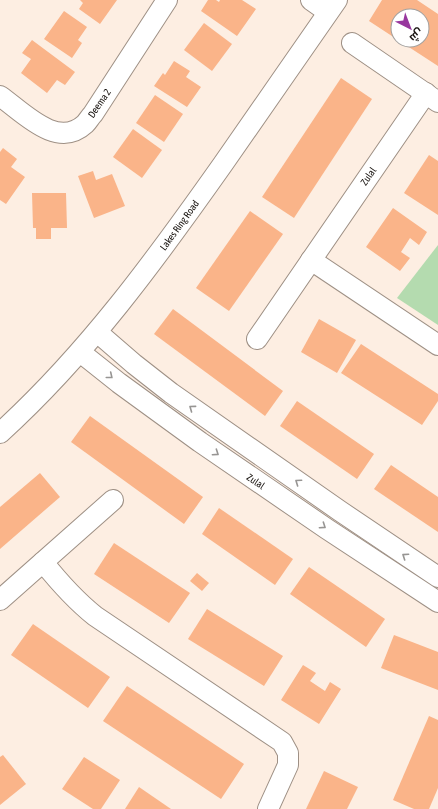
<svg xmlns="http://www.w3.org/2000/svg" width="438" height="809" font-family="'Asap Condensed',Cairo,sans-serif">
  <rect width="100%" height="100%" fill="#fdeee2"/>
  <!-- green -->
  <path fill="#b4dbaf" d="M438 245V325L397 298Z"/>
  <!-- building -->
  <g fill="#fab489">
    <path d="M80 0H117L100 24 79 9 83 3Z"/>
    <path d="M208 0H216L219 2 220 0H242L256 9 237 36 201 11Z"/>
    <path d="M382 0H417L438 14V66L398 40H422V16H398V40L369 21Z"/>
    <path d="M64 11 87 27 78 40 82 43 72 58 44 39Z"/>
    <path d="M204 23 232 44 212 71 184 50Z"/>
    <path d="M32 40 75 72 65 85 57 80 47 93 21 73 31 59 22 53Z"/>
    <path d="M174 61 190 71 186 77 201 87 187 107 154 86 163 73 165 75Z"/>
    <path d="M341 78 372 99 294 218 262 197Z"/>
    <path d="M155 95 183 114 164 142 136 123Z"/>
    <path d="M133 129 162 150 142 178 113 157Z"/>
    <path d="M3 148 17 159 11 167 25 177 6 204 0 200V152Z"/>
    <path d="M429 155 438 161V215L404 193Z"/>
    <path d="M93 171 96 180 112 174 125 206 94 218 78 176Z"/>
    <path d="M32 193H66L67 228H51V239H36V228H33Z"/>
    <path d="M393 208 427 232 419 245 410 238 401 252 410 258 400 271 366 247Z"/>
    <path d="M250 211 283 234 229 311 196 288Z"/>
    <path d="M173 309 283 391 265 416 154 334Z"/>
    <path d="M319 319 356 340 337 373 301 352Z"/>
    <path d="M361 344 438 394V401L422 425 341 373Z"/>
    <path d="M297 401 374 454 357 479 280 426Z"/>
    <path d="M90 416 203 497 184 524 71 442Z"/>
    <path d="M391 465 438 497V532L374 489Z"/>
    <path d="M40 473 60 497 0 549V507Z"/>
    <path d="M219 508 293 559 275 585 202 534Z"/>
    <path d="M114 543 190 593 169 623 94 574Z"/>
    <path d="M309 567 385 619 366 647 290 594Z"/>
    <path d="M197 573 209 583 202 591 190 581Z"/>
    <path d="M207 609 283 656 264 686 188 639Z"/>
    <path d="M33 624 110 677 88 708 11 655Z"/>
    <path d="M394 635 438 652V690L381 668Z"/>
    <path d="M303 665 316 673 310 681 325 691 330 682 341 689 319 724 281 700Z"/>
    <path d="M127 686 244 764 221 799 103 721Z"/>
    <path d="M429 716 438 720V788L429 809H414L393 800Z"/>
    <path d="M3 755 26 784 0 805V757Z"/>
    <path d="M84 757 120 780 101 809H93L62 789Z"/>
    <path d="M324 771 358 787 347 809H306Z"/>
    <path d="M139 787 171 809H125Z"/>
  </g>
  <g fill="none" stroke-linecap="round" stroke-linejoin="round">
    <!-- minor casing -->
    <g stroke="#9e9085" stroke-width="22">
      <g id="minor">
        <path d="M311 0 328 12"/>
        <path d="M352 43 438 102"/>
        <path d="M0 96C23 112 57 150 85 124 88 121 90 117 93 114L167 0"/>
        <path d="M311 260 438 345"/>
        <path d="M97 332 134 364 171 393 340 511 438 577"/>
        <path d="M257 339 426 93"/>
        <path d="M80 352 119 383 200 442 327 529 438 602"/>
        <path d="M0 433C87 354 156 259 223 164 261 109 299 55 337 0"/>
        <path d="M43 562C59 582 75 600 95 616L282 742 288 753V765L268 809"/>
        <path d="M0 600 113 500"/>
      </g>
    </g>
    <!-- minor -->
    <use href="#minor" stroke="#fff" stroke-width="20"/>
  </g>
  <!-- one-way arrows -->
  <defs><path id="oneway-chevron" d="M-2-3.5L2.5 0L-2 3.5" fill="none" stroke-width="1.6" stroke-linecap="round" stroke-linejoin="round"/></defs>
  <g stroke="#979593">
    <use href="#oneway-chevron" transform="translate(110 376) rotate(39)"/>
    <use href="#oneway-chevron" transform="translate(192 408) rotate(-144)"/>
    <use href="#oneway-chevron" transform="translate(216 453) rotate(34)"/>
    <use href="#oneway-chevron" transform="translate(298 482) rotate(-145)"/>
    <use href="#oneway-chevron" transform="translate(323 526) rotate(34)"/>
    <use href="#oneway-chevron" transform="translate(405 556) rotate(-146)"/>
  </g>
  <g text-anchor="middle" stroke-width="3.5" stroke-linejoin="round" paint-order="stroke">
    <!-- street labels -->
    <g font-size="10" fill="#18130f" stroke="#fff">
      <text transform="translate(99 103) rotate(-56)" y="4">Deema 2</text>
      <text transform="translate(368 176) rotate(-55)" y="4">Zulal</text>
      <text transform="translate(179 225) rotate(-54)" y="4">Lakes Ring Road</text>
      <text transform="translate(256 481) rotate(34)" y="4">Zulal</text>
    </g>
  </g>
  <!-- north arrow -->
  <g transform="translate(410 28) rotate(138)"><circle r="19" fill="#ffffff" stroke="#a3a19f"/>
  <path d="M0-3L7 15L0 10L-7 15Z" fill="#98379e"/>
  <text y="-6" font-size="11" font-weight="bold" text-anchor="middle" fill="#18130f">ش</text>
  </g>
</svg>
